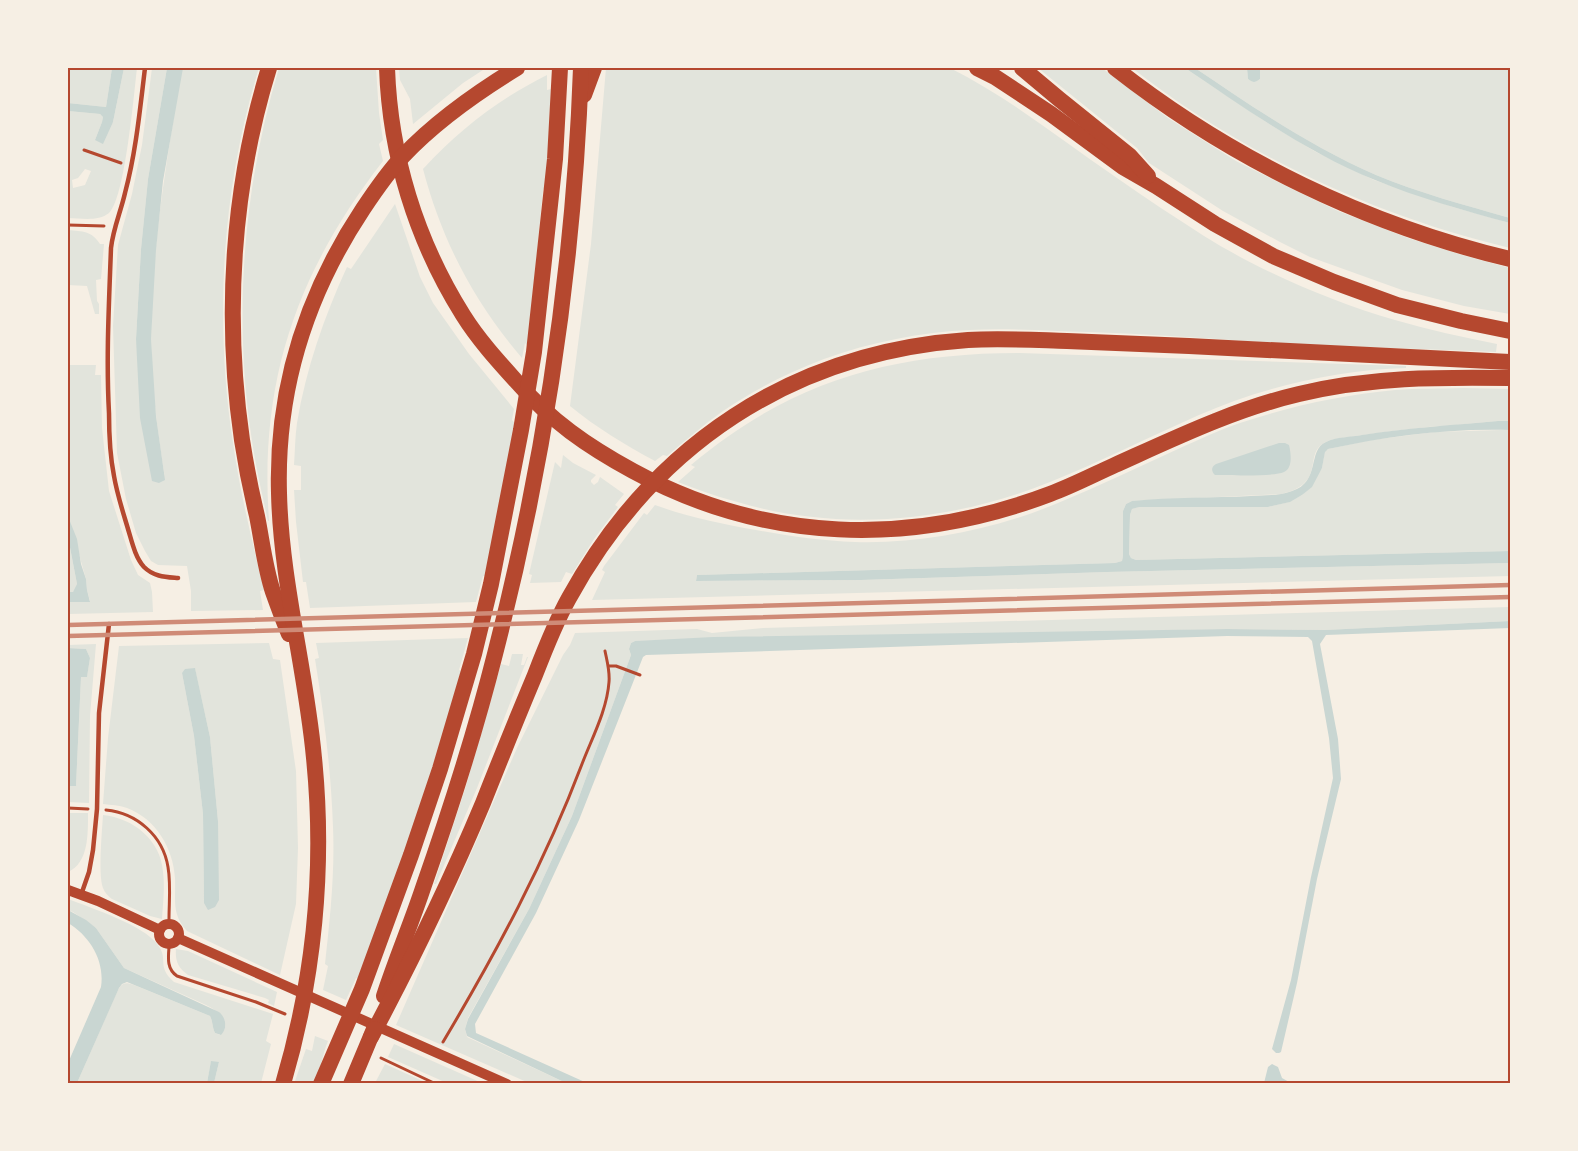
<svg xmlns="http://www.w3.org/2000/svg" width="1578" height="1151" font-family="Manrope,sans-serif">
  <rect width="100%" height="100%" fill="#f6efe4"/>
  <!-- green -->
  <g fill="#e2e4dc" fill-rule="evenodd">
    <path d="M68 68H112L106 107 68 103Z"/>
    <path d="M124 68H137C134 93 125 199 109 213 98 222 80 218 68 218V111L100 114 103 117 102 122 95 140 113 122ZM85 169 91 171 85 185 73 188 72 180 78 178Z"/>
    <path d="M152 68H167L148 179 141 249 136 339 165 479C158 433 151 386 151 339 151 249 167 160 181 72L183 68H259C222 187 214 319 233 443 240 492 252 541 264 590L260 591 263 610 191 611V591L187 566 158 565 151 561 145 551 136 533 126 499 117 453 113 326 118 245 132 194 142 145Z"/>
    <path d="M279 68H376L379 113 383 140 379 144 383 161C297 272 259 380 269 521H268C262 494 256 468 252 441 233 317 243 187 279 68Z"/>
    <path d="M399 68H486L463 83 413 124 410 99 400 80Z"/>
    <path d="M606 68H950C1010 98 1061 140 1117 178 1145 198 1175 217 1204 236 1260 271 1332 302 1395 320 1429 330 1463 337 1497 344L1496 352C1418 349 1339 347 1260 342 1203 338 1146 334 1088 332 1049 331 1010 328 970 330 921 332 871 342 824 359 789 372 754 390 723 411 703 425 685 441 667 456L663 455 655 461C625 445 597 428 570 406L591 244Z"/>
    <path d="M1038 68H1102L1168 118 1236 161 1290 188 1338 211 1408 238 1462 255 1510 268V314L1464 306 1402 290 1310 257 1280 242 1223 211 1149 163 1137 148Z"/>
    <path d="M1132 68H1185L1266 122 1316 152 1374 180 1453 207 1510 223V248C1375 216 1242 154 1132 68Z"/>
    <path d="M1195 68H1247L1248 79C1253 83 1255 83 1260 79V68H1510V218C1465 205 1419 193 1376 175 1311 147 1253 107 1195 68Z"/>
    <path d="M547 75V90L551 89 546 185 543 190 528 346 525 343 522 358C474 302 442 241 423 169 460 129 499 99 547 75Z"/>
    <path d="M395 204 420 277 433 303 469 354 514 409 512 420 518 427 485 576H483L476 602 310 608 306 582H303L296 522 294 490H301V466L294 465C295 451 295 437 297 423 306 369 324 317 347 267L351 269Z"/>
    <path d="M68 230C83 232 91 230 100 244H104L101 279 96 280 97 301 99 304V314H95L87 286 68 285Z"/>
    <path d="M1020 353 1406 366V368C1336 370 1263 387 1199 415 1149 437 1100 462 1050 482 951 522 837 533 734 501 715 496 696 489 678 482L695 467 691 465C791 381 891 353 1020 353Z"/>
    <path d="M68 365H96L95 375H101L102 428 109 491 131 560 138 575 150 583 152 592 153 612 68 614V602L90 601 87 590 86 579 69 519H68Z"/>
    <path d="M1463 388 1510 389V421C1492 421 1474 423 1456 425 1422 427 1389 431 1356 436 1346 438 1333 438 1324 443 1303 455 1327 484 1281 494L1132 501 1126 504 1123 511V556L1122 561 1115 563 697 575 696 581 861 580 1107 572 1510 563V576L592 600 605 572 602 570 604 566 644 513 647 515 655 505C688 517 722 524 756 530 789 536 822 541 855 542 923 544 996 529 1058 503 1099 486 1138 467 1178 449 1198 440 1219 430 1240 423 1291 406 1342 395 1395 390 1418 388 1440 389 1463 388Z"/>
    <path d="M1500 430H1510V551L1136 560 1131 558 1129 554 1130 515 1132 509 1138 507H1268L1289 502 1302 495 1322 468 1325 451 1328 449 1371 440 1435 432Z"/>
    <path d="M563 455 573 463 596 475 591 480V482L594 485 598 482 600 477 624 494 615 505 618 507 594 539 572 574 566 572 561 582 530 583 532 575 529 574 555 462 561 468Z"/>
    <path d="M68 537 77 584 76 589 73 592H68Z"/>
    <path d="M1510 607V621L1325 630 1227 629 635 641 631 643 629 649 631 655 572 816 529 909 468 1018 465 1029 467 1037 566 1083H529L396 1025 517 748 563 655 570 645 575 633 697 629 712 633 763 628Z"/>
    <path d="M468 638 459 670 461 671 424 802 359 979 356 978 346 1000 323 990 328 966 325 964C330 919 335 873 333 827 331 770 324 715 315 659L319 658 316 643Z"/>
    <path d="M269 643 273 659 280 660 296 771 298 848 296 904 280 975 187 931C171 914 176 899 175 878 173 848 156 819 127 808 119 805 111 805 103 804L108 738 119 646ZM195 669 210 737 218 821 204 903 203 814 194 736 182 673Z"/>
    <path d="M96 644 90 716 89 803 68 802V786H76L81 677 87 676 90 658 86 649 68 648V645Z"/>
    <path d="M512 654H523L521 665H524L527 657H528L477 788 436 884H434L465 789 501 664 509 666Z"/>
    <path d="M68 813H88C88 833 89 863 68 872Z"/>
    <path d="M103 815C133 818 161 840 163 872 165 887 163 904 162 919L150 916 112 899C108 896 105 893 103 888 98 874 102 832 103 815Z"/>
    <path d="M68 899C91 908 144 925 158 945 169 960 156 966 174 982L273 1014 266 1041 271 1044 261 1083H214L219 1062H211L207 1083H77L116 994C121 984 123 981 134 985L210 1016C213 1022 212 1027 215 1033L220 1035C234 1022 218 1011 206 1005L124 968 96 928 73 912 68 910Z"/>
    <path d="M176 949 188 951 277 992 274 1006 268 1003 269 1000 265 998 188 975C178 968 175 961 176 949Z"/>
    <path d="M315 1036 328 1041C322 1055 321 1070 315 1083L294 1084 306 1049 312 1051Z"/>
    <path d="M394 1044 482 1083H447L388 1057Z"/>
    <path d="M385 1064 427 1083H375Z"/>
  </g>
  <!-- water -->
  <g fill="#c9d6d2">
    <path d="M112 68H124L113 122 103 144 95 140 102 122 103 117 100 114 68 111V103L106 107Z"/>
    <path d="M167 68H183L163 181 156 250 151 339 156 416 165 480 159 483 152 481 140 418 136 339 141 249 148 179Z"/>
    <path d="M1185 68H1195C1253 107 1311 147 1376 175 1419 193 1465 205 1510 218V223C1465 211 1419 198 1375 180 1306 152 1246 109 1185 68Z"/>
    <path d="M1247 68H1260V79C1255 83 1253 83 1248 79Z"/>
    <path d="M1498 421H1510V430C1449 428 1388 436 1328 449L1325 452 1322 468 1312 487 1302 495 1290 502 1268 507H1139L1132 509 1130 515 1129 554 1131 558 1136 560 1510 551V563L1107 572 861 580 696 581 697 575 1115 563 1122 561 1123 556V511L1126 504 1132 501C1172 497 1212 498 1251 496 1264 495 1279 496 1292 491 1321 482 1307 450 1326 442 1336 437 1351 437 1362 435 1407 428 1453 425 1498 421Z"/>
    <path d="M1279 443H1285L1289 445C1291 453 1293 468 1284 472 1273 477 1229 475 1215 475 1211 471 1211 467 1216 464Z"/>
    <path d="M68 519H69L77 539 81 564 86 579 87 590 90 602H68V592H73L77 584 68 537Z"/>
    <path d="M1510 621V628L1326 635 1320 644 1338 739 1341 779 1317 879 1297 983 1281 1052 1279 1053H1276L1272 1049 1291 980 1311 877 1333 778 1329 738 1312 641 1308 637 1227 636 646 655 643 657 579 820 536 913 475 1024 476 1033 587 1083H566L467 1036 465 1029 468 1019 529 909 572 816 631 655 629 649 631 643 635 641 713 637 1227 629 1325 630Z"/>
    <path d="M68 648 86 649 90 658 87 677H81L76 786H68Z"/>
    <path d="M195 668 210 737 218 821 219 900 215 907 208 910 204 903 203 814 194 736 182 673 185 669Z"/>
    <path d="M68 910 86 920 96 928 124 968 219 1012C226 1018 228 1028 221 1035L215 1033C212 1027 213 1022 210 1016L127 982 122 984 119 988 77 1083H68V1063L101 987C105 961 90 936 68 923Z"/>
    <path d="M211 1061 219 1062 214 1083H207Z"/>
    <path d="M1272 1064 1278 1067 1282 1078 1291 1083H1264L1268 1067Z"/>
  </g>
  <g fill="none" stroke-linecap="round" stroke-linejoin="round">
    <!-- path -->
    <g stroke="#b5482f" stroke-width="3">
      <path d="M84 150 121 163"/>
      <path d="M68 225 104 226"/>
      <path d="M609 666H616L640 675"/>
      <path d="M68 808 88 809"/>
      <path d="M106 810C137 813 163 836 168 867 171 884 169 902 169 919"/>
      <path d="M169 947C168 959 167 969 177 976L256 1002 285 1014"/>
      <path d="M443 1042C496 953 545 862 582 764 592 738 607 710 609 682 610 671 607 661 605 651"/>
      <path d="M381 1058 436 1084"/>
    </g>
    <!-- service -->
    <g stroke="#b5482f" stroke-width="4.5">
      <path d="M145 68C140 109 136 152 125 193 121 211 113 229 111 248 109 303 106 358 109 413 109 434 110 456 114 476 117 494 123 512 128 529 132 542 135 557 144 567 154 577 166 577 178 578"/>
      <path d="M81 895 89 872 93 850 97 809 99 713 109 624"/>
    </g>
    <!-- tertiary -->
    <g stroke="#b5482f" stroke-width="10">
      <path d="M68 890 98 901 160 930"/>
      <circle cx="169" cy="934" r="10"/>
      <path d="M178 938 507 1084"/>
    </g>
    <!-- trunk -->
    <g stroke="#b5482f" stroke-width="16">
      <path d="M269 68C232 187 224 317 242 440 246 466 251 491 257 516 262 541 265 568 273 592 278 606 283 620 289 634"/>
      <path d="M387 68C390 155 416 240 463 315 478 339 497 360 516 381 551 421 587 446 633 471 765 543 910 547 1050 494 1072 486 1093 475 1115 465 1175 438 1235 409 1299 394 1369 377 1439 377 1510 378"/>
      <path d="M977 68 995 77 1051 114 1123 167 1156 186 1215 224 1273 256 1334 282 1397 305 1461 321 1510 331"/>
      <path d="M1022 68 1059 99 1130 156 1148 176"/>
      <path d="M1115 68C1231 159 1367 225 1510 259"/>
      <path d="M584 95 594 68"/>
      <path d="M384 996C396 959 411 924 423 888 450 811 475 733 495 654 544 464 574 264 581 68"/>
      <path d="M371 1037C411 962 450 882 483 803 500 760 517 718 535 675 545 649 555 623 569 598 653 445 792 352 968 340 1001 338 1034 340 1067 341 1108 343 1149 344 1189 346 1296 352 1403 357 1510 362"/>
      <path d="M283 1084C314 979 325 867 314 758 306 670 281 582 279 493 276 390 306 295 363 209 375 191 388 172 403 156 436 121 476 93 517 68"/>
      <path d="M321 1084 362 989 411 855 440 769 474 654 491 584 521 430 534 352 555 159 560 68"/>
      <path d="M351 1084 374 1029"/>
    </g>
    <!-- rail -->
    <g stroke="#cf8b77" stroke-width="4.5">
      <path d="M68 625 1510 585"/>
      <path d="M68 636 1510 597"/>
    </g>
  </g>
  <!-- border -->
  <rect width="1578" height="1151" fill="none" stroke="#f6efe4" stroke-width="138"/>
  <rect x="69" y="69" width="1440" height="1013" fill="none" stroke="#b5482f" stroke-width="2"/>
</svg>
